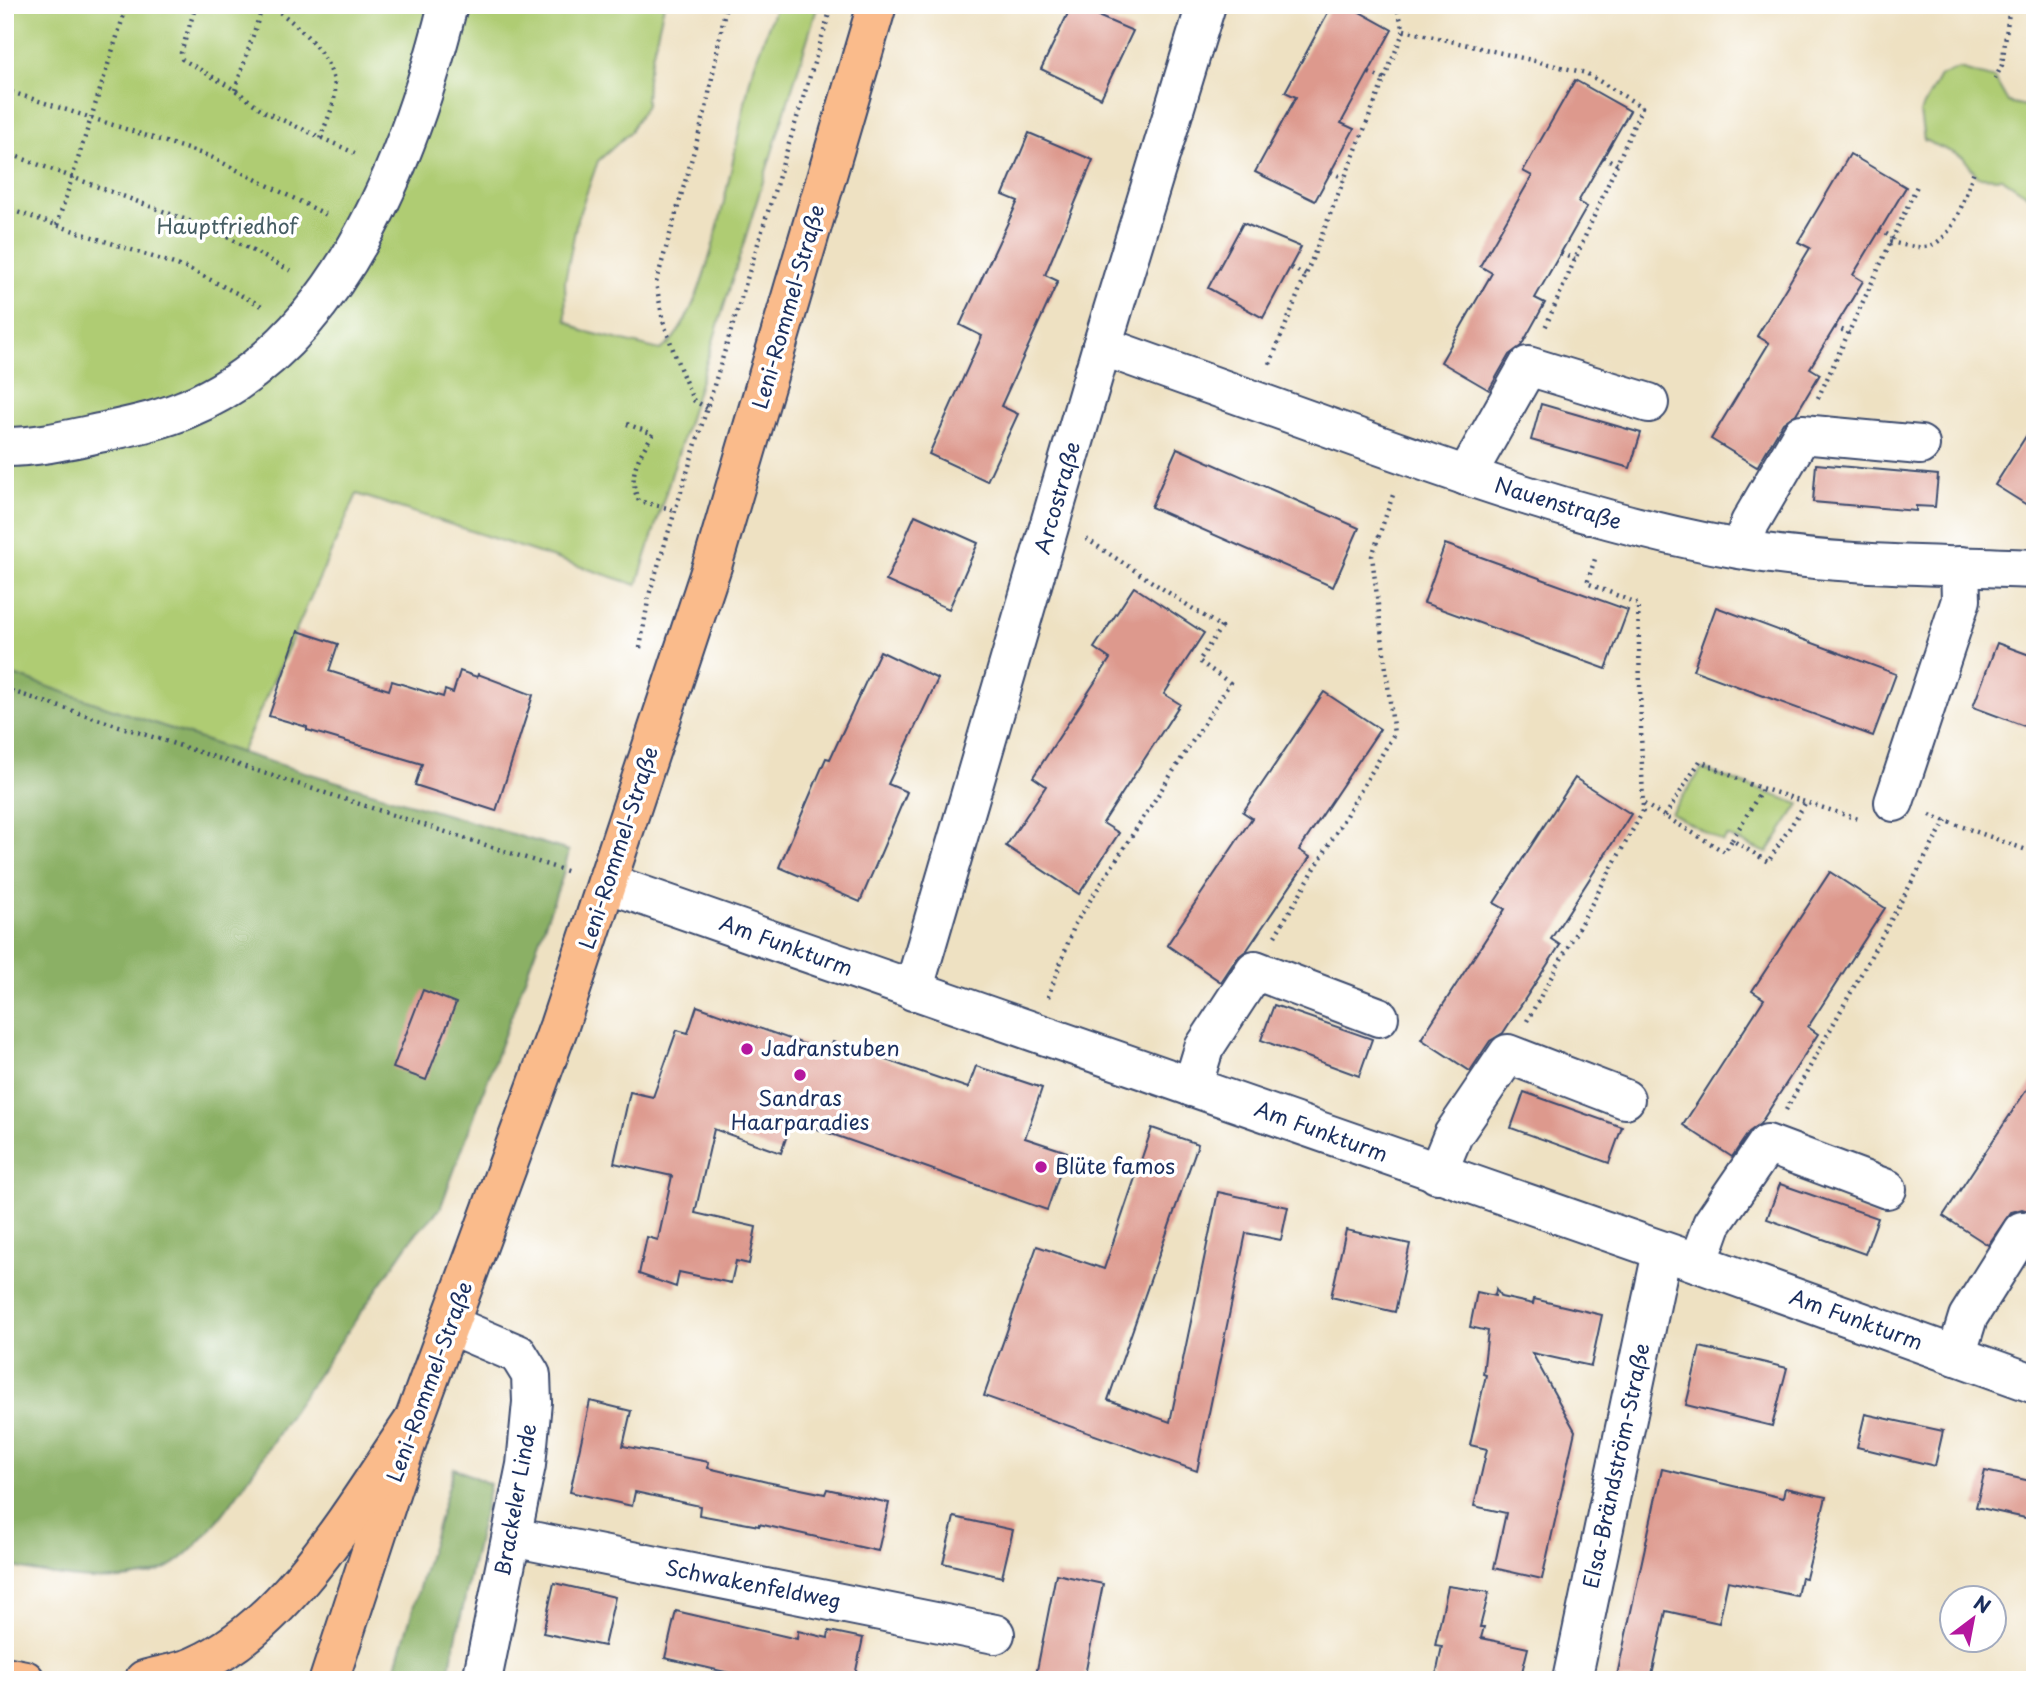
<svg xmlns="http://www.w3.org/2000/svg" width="2040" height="1685" font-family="'Playpen Sans',sans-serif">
  <rect width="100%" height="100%" fill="#fff"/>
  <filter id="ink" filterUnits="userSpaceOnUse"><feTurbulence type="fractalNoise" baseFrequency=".0143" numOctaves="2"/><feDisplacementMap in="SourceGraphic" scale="14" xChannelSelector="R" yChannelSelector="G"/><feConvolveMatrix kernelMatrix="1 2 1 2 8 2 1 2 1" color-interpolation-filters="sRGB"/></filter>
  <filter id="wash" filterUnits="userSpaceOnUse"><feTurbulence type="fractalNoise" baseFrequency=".00686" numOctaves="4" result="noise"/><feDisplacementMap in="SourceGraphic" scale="28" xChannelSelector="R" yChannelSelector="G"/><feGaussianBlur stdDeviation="1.57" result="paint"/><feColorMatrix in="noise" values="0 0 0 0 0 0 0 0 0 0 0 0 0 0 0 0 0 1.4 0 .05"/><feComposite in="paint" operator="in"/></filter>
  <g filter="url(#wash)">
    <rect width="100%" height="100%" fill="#eee1c2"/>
    <!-- green -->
    <g fill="#afcc73" stroke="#657e68" stroke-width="2">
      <path d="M5 5H664L647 78 646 105 629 133 598 161 577 220 565 281 566 320 583 331 660 350C710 322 736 134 751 76 758 52 768 29 776 5H818L637 585 357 494 241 753 5 672Z"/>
      <path d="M1959 69 1995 79 2008 102 2035 108V200L2002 178 1978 177 1963 157 1924 140 1920 113 1940 76Z"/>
      <path d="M1702 769 1799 804 1767 853 1727 836 1723 842 1671 813Z"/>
    </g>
    <!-- forest -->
    <g fill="#8bb065" stroke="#537062" stroke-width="2">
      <path d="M5 672 241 753 569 851 562 878 440 1209 414 1236C373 1295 331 1355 290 1415 263 1455 206 1553 163 1570 119 1588 50 1576 5 1565Z"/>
      <path d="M454 1468 490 1484 447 1680H392Z"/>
    </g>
    <g id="blocks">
      <!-- building -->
      <g fill="#dd998d">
        <path d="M1072 5 1133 31 1101 98 1041 69Z"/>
        <path d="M1332 5H1347L1392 30 1341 123 1354 129 1315 201 1255 172 1296 97 1285 92Z"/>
        <path d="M1575 80 1630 111 1578 202 1587 207 1535 298 1545 303 1521 346 1509 355 1489 390 1441 362 1492 273 1480 266 1532 176 1523 171Z"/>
        <path d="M1029 133 1093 160 1045 275 1058 281 1001 406 1018 414 987 481 929 454 982 336 960 325 1018 201 1003 195Z"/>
        <path d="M1850 154 1906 187 1853 275 1863 281 1810 368 1820 374 1796 414 1783 423 1757 467 1711 439 1769 343 1757 336 1810 248 1798 242Z"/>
        <path d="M1243 223 1301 247 1263 318 1208 288Z"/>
        <path d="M1541 404 1641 433 1630 468 1531 440Z"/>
        <path d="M2035 422V510L1995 485Z"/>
        <path d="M1177 448 1359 528 1333 587 1151 507Z"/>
        <path d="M1816 464 1938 475 1935 507 1916 506V511L1813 502Z"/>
        <path d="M915 515 978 543 949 609 886 581Z"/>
        <path d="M1445 544 1628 610 1606 669 1424 603Z"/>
        <path d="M1134 587 1204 633 1164 694 1180 704 1103 823 1119 833 1079 894 1006 846 1046 786 1033 777 1110 659 1094 648Z"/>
        <path d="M1716 607 1896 674 1873 736 1693 670Z"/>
        <path d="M298 631 338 644 329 671 389 690 392 681 443 697 445 690 453 693 460 671 477 677 478 674 533 695 496 811 415 785 422 764 307 730V727L269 716Z"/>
        <path d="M1997 643 2035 657V730L1973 707Z"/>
        <path d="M880 651 938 679 888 784 907 792 860 902 779 867 826 758 830 759Z"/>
        <path d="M1324 692 1380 729 1299 850 1310 857 1247 950 1237 958 1221 982 1167 945 1252 818 1243 812Z"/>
        <path d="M1575 778 1631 814 1551 939 1560 945 1503 1033 1490 1041 1470 1071 1421 1039 1505 909 1494 903Z"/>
        <path d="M1830 872 1885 908 1808 1027 1818 1034 1760 1124 1749 1132 1732 1157 1683 1125 1764 999 1752 991Z"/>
        <path d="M423 990 456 1003 426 1080 393 1068Z"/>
        <path d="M1274 1005 1372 1039 1359 1076 1261 1040Z"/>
        <path d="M697 1006 829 1053 833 1042 968 1088 976 1066 1042 1088 1025 1138 1067 1152 1047 1210 792 1120 781 1153 714 1129 695 1213 756 1227 749 1264 736 1261 731 1283 679 1272 676 1287 639 1274 647 1237 658 1240 672 1176 614 1163 630 1092 653 1097 677 1030 688 1033Z"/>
        <path d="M2035 1077V1213L2022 1209 2011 1212 1988 1245 1943 1216Z"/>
        <path d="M1524 1092 1622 1127 1609 1163 1511 1128Z"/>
        <path d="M1152 1128 1198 1144 1108 1400 1170 1422 1218 1192 1288 1207 1281 1240 1246 1233 1197 1471 984 1396 1037 1246 1104 1269Z"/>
        <path d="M1780 1184 1878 1218 1865 1254 1767 1219Z"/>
        <path d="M1346 1230 1410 1244 1395 1312 1331 1297Z"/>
        <path d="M1496 1289 1501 1297 1533 1304 1534 1299 1602 1315 1591 1366 1532 1353 1575 1431 1542 1579 1494 1568 1506 1513 1474 1506 1487 1449 1470 1445 1486 1375 1483 1374 1488 1331 1470 1327 1477 1292 1495 1296Z"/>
        <path d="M1700 1347 1787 1368 1772 1426 1686 1405Z"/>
        <path d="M590 1401 631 1411 623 1446 709 1462 708 1468 767 1482 825 1494 827 1489 889 1503 878 1551 759 1524V1526L699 1515 700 1506 635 1492 632 1506 570 1492Z"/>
        <path d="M1865 1414 1943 1431 1935 1466 1857 1447Z"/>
        <path d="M1662 1469 1783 1498 1785 1488 1826 1497 1806 1578 1801 1577 1797 1596 1728 1581 1719 1623 1666 1611 1651 1680H1616Z"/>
        <path d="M1985 1471 2035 1482 2030 1519 1976 1507Z"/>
        <path d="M954 1517 1013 1530 1002 1577 943 1563Z"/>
        <path d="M1056 1574 1103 1584 1084 1680H1035Z"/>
        <path d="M554 1583 615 1597 604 1646 543 1633Z"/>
        <path d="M1448 1586 1489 1592 1480 1627H1484L1481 1638 1528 1648 1520 1680H1435L1442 1646 1435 1645Z"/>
        <path d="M676 1611 797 1639 798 1631 828 1638 829 1631 863 1638 854 1680H760L665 1658Z"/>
      </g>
    </g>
  </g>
  <g filter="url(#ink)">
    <use href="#blocks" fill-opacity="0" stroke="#3b4a6d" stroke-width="2"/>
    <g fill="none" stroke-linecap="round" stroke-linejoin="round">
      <!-- minor casing -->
      <g stroke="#3b4a6d" stroke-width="42">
        <g id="minor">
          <path d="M1102 346C1174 372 1246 397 1317 423 1455 473 1594 523 1739 549 1836 566 1936 565 2035 569"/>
          <path d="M5 447C39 447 71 439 104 432 131 426 161 420 186 409 339 346 411 154 448 5"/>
          <path d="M1466 476 1528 366 1649 403"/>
          <path d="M1741 549 1750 523 1802 434 1920 445"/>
          <path d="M1894 802 1961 600 1960 566"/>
          <path d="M607 883 1698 1263 2035 1384"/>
          <path d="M913 991 1102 346 1206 5"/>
          <path d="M1192 1087 1204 1048 1255 970 1379 1017"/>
          <path d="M1437 1174 1453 1135 1508 1054 1625 1099"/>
          <path d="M1698 1263 1712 1224 1767 1144 1887 1189"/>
          <path d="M450 1325 518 1354 531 1375 532 1402 526 1465 482 1680"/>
          <path d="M1956 1356 1968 1317 2022 1231 2035 1238"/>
          <path d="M512 1537 995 1634"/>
          <path d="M1572 1680 1662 1252"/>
        </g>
      </g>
      <!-- major casing -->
      <g stroke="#3b4a6d" stroke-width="42">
        <path id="major" d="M329 1680 414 1420 559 1026 713 563 877 5"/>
      </g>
      <!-- highway casing -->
      <g stroke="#3b4a6d" stroke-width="42">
        <g id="highway">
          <path d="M5 1676 25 1680"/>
          <path d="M144 1680C160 1675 180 1673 195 1666 289 1625 358 1501 414 1420"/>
        </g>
      </g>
      <!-- path -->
      <g stroke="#3b4a6d" stroke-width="4.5" stroke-dasharray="2 5" stroke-linecap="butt">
        <path d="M196 5 181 53 182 59 235 90 265 112 359 155"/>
        <path d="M268 5C294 19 337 60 335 92 334 108 325 124 320 139"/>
        <path d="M395 5 407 7"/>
        <path d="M1404 30 1586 73 1642 107 1544 330"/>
        <path d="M1369 73 1384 79"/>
        <path d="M1995 79 2002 65 2010 5"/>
        <path d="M5 90 209 156 329 216"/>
        <path d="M235 90 263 5"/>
        <path d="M5 152 216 231 291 271"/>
        <path d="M1603 157 1617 164"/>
        <path d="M1331 172 1344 178"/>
        <path d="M5 208 189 269 264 307"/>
        <path d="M57 225 127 5"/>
        <path d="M1880 230 1893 238"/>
        <path d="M1890 242C1901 244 1913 248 1924 247 1954 244 1965 195 1974 171"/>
        <path d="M1561 253 1575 260"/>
        <path d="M1291 268 1306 275"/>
        <path d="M1835 327 1849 333"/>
        <path d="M1270 364 1404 30 1396 5"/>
        <path d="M1818 398 1917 186"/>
        <path d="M707 408 693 400 679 366 663 321 656 283 706 109 726 5"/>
        <path d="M627 424 653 434C639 456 626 475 639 501L675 510"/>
        <path d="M640 648 649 595 832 5"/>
        <path d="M5 689 569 872"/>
        <path d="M1644 804 1725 852 1732 840 1768 862 1806 802"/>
        <path d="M1930 815 2035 853"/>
        <path d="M1665 816 1700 761 1749 784 1858 819"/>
        <path d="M1732 840 1763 788"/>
        <path d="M1275 936 1394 734 1372 556 1394 492"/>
        <path d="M1048 997 1075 924 1230 683 1199 661 1221 627 1085 538"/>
        <path d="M1527 1021 1643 811 1638 604 1587 583 1596 556"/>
        <path d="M1786 1110 1946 820"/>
      </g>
      <!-- minor -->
      <use href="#minor" stroke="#fff" stroke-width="38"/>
      <!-- major -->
      <use href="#major" stroke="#fabb8b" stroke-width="38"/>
      <!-- highway -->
      <use href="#highway" stroke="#fabb8b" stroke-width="38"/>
    </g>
  </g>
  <!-- markers -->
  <g fill="#b5179e" stroke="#fff" stroke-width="2.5">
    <circle cx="747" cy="1049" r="7"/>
    <circle cx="800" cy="1075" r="7"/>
    <circle cx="1041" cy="1167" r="7"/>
  </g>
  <g text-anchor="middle" stroke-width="7" stroke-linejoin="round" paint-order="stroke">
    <!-- park labels -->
    <g font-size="21" fill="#475e64" stroke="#fff">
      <text x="227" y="234">Hauptfriedhof</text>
    </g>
    <!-- street labels -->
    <g font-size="21" fill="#1b2f5e" stroke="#fff">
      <text transform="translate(789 307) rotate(-74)" y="7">Leni-Rommel-Straße</text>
      <text transform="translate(1058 498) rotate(-74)" y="7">Arcostraße</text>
      <text transform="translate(1558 504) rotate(17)" y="7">Nauenstraße</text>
      <text transform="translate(619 848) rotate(-72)" y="7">Leni-Rommel-Straße</text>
      <text transform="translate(786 946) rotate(20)" y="7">Am Funkturm</text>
      <text transform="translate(1321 1132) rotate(20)" y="7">Am Funkturm</text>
      <text transform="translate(1856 1320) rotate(20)" y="7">Am Funkturm</text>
      <text transform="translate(430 1382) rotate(-70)" y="7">Leni-Rommel-Straße</text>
      <text transform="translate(1617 1466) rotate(-78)" y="7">Elsa-Brändström-Straße</text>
      <text transform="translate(516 1500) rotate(-80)" y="7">Brackeler Linde</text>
      <text transform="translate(753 1585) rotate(11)" y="7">Schwakenfeldweg</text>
    </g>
    <!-- poi labels -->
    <g font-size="21" fill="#1b2f5e" stroke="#fff" text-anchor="start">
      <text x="761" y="1056">Jadranstuben</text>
      <text x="800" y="1106" text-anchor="middle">Sandras<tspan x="800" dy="24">Haarparadies</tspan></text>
      <text x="1055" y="1174">Blüte famos</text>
    </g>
  </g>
  <!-- margin -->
  <rect width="2040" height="1685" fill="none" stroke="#fff" stroke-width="28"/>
  <!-- north arrow -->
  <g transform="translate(1973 1619) rotate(32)"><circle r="33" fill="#ffffff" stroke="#a4acbf" stroke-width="2"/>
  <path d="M0-5L12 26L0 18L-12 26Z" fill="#b5179e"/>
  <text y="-10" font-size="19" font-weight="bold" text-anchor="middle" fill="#1b2f5e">N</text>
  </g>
</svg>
